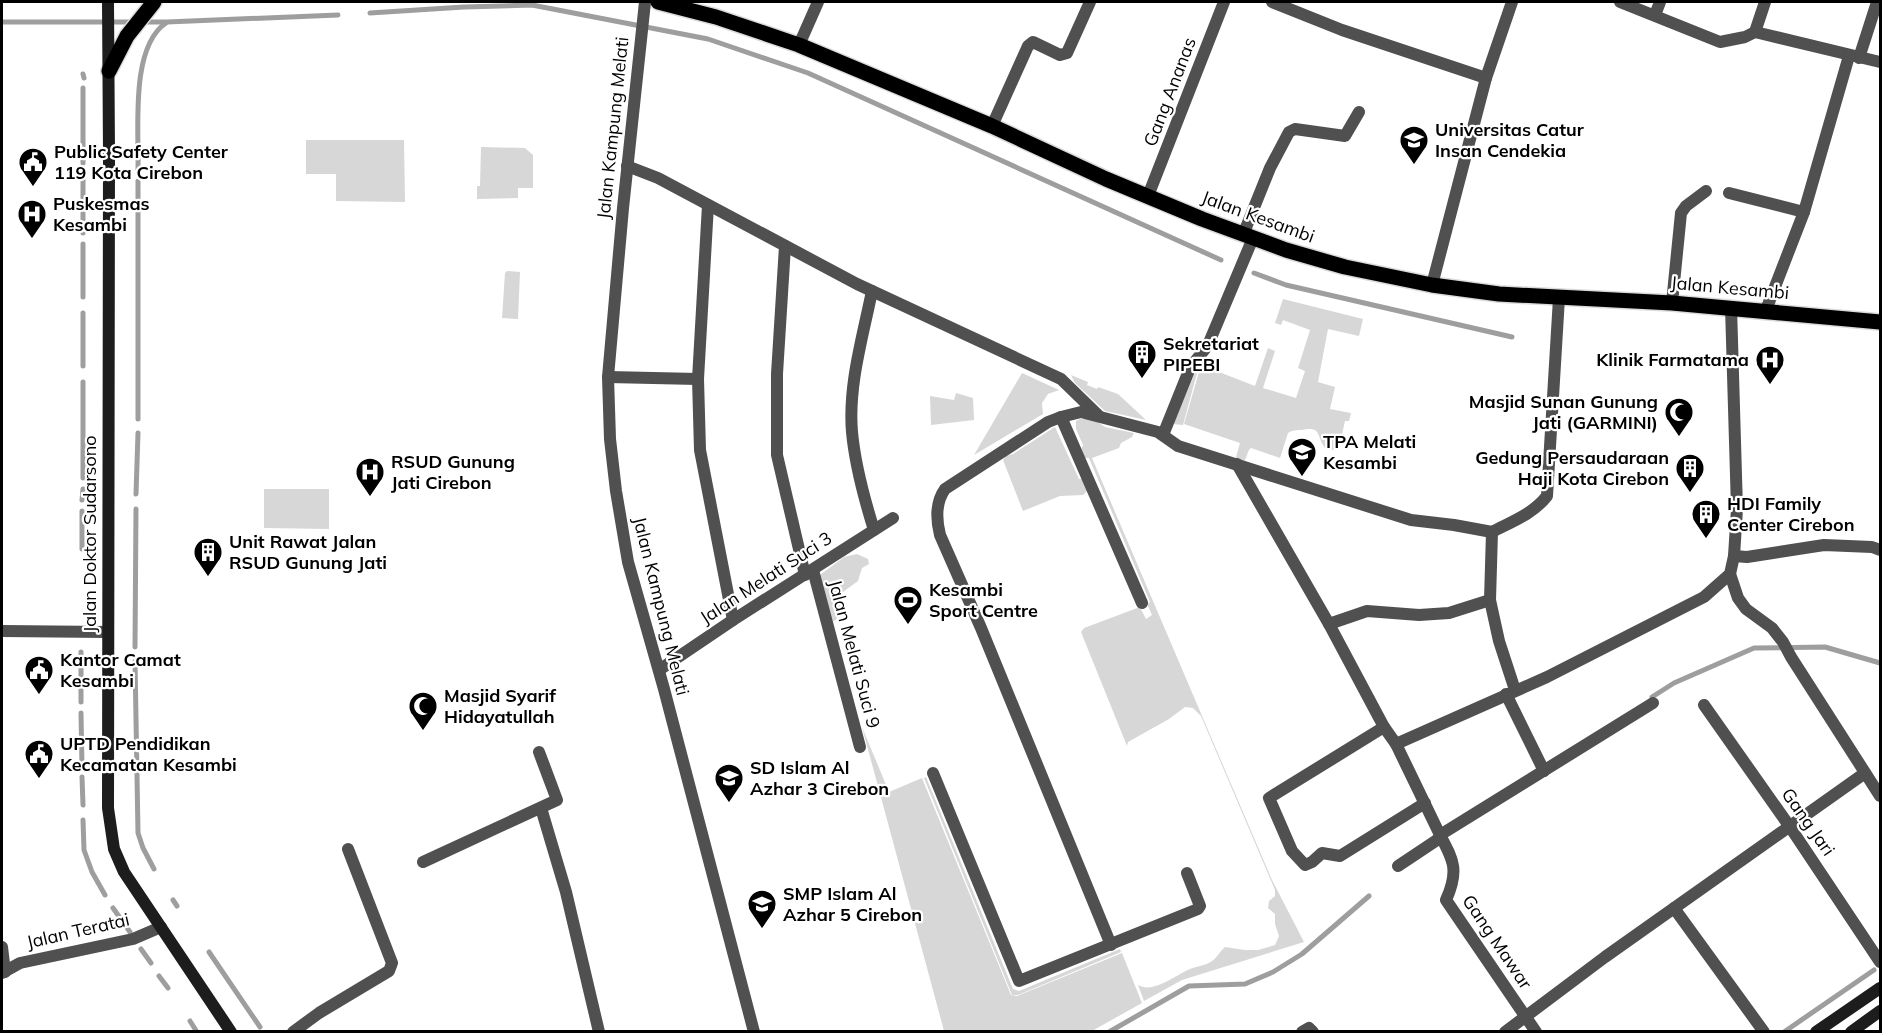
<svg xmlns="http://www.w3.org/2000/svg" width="1882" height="1033" font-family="Mulish,sans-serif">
  <rect width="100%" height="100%" fill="#fff"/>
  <!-- green -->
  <g fill="#d7d7d7">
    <path d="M306 140H404L405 202 336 201V174H306Z"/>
    <path d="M481 147 525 148 533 155V188H518V198L477 199V186H480Z"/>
    <path d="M507 271 520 272 518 319 502 318 505 273Z"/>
    <path d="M1283 299 1363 319 1359 336 1328 329 1318 382 1335 387 1330 409 1351 413 1349 421H1345L1340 444 1334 450 1325 448C1316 436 1322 426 1302 430 1296 430 1293 430 1288 433L1280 458 1251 448C1246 452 1248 458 1243 462L1237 461 1236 457 1240 443 1184 424 1201 365 1255 386 1268 348 1275 351 1263 388 1296 398 1305 371 1298 368 1310 330 1283 320 1281 325 1275 323Z"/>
    <path d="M1200 362 1183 425 1173 424Z"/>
    <path d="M1022 373 1059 390 1048 394 1042 403 1043 414 974 455Z"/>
    <path d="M1071 375 1088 382 1087 385 1097 389 1098 387 1118 394 1146 420 1105 411 1075 383Z"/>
    <path d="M956 393 973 398 974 420 931 425 930 396 954 400Z"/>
    <path d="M1080 419H1093L1105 427 1134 433 1132 437 1121 443 1119 448 1092 458 1272 880 1304 942 1182 980 1144 1001 1138 985C1154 994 1175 975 1190 969 1197 966 1205 966 1212 961 1217 958 1220 951 1225 947L1245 950H1258L1275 945 1279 936 1275 924V914L1268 908 1269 901 1275 896V890L1201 716 1193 708 1185 707 1169 719 1128 742 1127 746 1081 632 1084 628 1140 607 1146 619 1152 615 1147 604 1150 602 1089 458H1084L1081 450 1083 445 1076 429V421Z"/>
    <path d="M1055 427 1079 479H1083L1087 491 1083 495 1060 496 1023 511 1003 460 1006 456 1013 454Z"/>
    <path d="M264 489H329V529L264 528Z"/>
    <path d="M857 554 868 559 869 564 862 568 858 581 839 595 841 612 835 621 832 620 820 575 844 557Z"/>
    <path d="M862 727 889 792 922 778 1011 995 1017 996 1122 953 1142 1003 1092 1031H944Z"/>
    <path d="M926 777 1013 989 1019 991 1120 949 1121 952 1018 995H1012L924 778Z"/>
  </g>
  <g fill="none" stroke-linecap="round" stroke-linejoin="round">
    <!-- stream -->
    <g stroke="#9e9e9e" stroke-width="5">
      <path d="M370 13 464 7 532 5 708 39 808 73 1221 260"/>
      <path d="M2 22H167L338 15"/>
      <path d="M83 74 84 78"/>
      <path d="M83 149V88"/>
      <path d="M83 159V163"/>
      <path d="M138 169C139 129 130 47 166 23"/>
      <path d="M83 199V174"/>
      <path d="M83 212V233"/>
      <path d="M1254 273 1286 285 1512 337"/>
      <path d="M83 297V244"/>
      <path d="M83 366V313"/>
      <path d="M138 419V181"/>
      <path d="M83 478V382"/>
      <path d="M136 494 138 433"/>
      <path d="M82 500 83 489"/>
      <path d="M82 549V511"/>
      <path d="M135 647 136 509"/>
      <path d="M135 661 138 833 143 848 154 869"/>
      <path d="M1652 697 1674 683 1754 648 1825 647 1880 663"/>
      <path d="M81 702V652"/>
      <path d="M81 713 82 768"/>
      <path d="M82 777 83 805"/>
      <path d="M83 820 84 850 92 872 105 895"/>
      <path d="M173 900 177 906"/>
      <path d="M113 908 130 932"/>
      <path d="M141 949 151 963"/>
      <path d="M209 952 260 1027"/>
      <path d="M159 976 168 988"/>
      <path d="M190 1021 197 1032"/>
      <path d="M1109 1032 1189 986 1245 984 1273 972 1302 954 1369 896"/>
      <path d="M1784 1032 1874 970"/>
    </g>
    <!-- primary casing -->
    <g stroke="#dbdbdb" stroke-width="18">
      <g id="primary">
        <path d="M658 2 716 17 799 45 992 126 1106 179 1202 219 1286 250 1345 267 1432 285 1499 294 1672 303 1880 322"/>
        <path d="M109 71 127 36 154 2"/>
      </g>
    </g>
    <!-- street -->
    <g stroke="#505050" stroke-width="12">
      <path d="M645 2 623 208 608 377 610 439 616 491 628 562 664 689 754 1032"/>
      <path d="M1272 2 1342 30 1486 78"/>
      <path d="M1620 2 1720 42 1745 37 1755 32 1880 62"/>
      <path d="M1655 15 1660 2"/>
      <path d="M1755 32 1765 2"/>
      <path d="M799 45 818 2"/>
      <path d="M1859 58 1877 2"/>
      <path d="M992 126 1028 46 1033 42 1060 55 1067 53 1090 2"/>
      <path d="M627 166 658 178 857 284 1061 379 1099 416"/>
      <path d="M1729 193 1804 212"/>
      <path d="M1148 196 1224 2"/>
      <path d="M708 205 698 379 700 450 733 620"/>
      <path d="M1243 235 1270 168 1289 132 1295 129 1345 136 1359 112"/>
      <path d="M785 246 777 374V455L805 575"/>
      <path d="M1432 285 1486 78 1512 2"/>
      <path d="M872 291C863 336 848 385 852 432 855 465 864 498 874 530"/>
      <path d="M1672 303 1681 213 1686 206 1706 191"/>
      <path d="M1766 310 1804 212 1849 56"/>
      <path d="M608 377 698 379"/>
      <path d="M1061 417 1142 603"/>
      <path d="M1163 435 1190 368 1208 345 1253 238"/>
      <path d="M1237 464 1329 624 1384 727 1396 744 1440 835 1437 840 1398 866"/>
      <path d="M1734 556 1747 557 1824 545 1872 547 1880 550"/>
      <path d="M813 570 860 747"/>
      <path d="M1730 574 1738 598 1746 609 1772 628 1783 642 1791 657 1880 796"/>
      <path d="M1329 624 1367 611 1419 615 1449 613 1490 600"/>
      <path d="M2 631 107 632"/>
      <path d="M659 670 733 620 893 518"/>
      <path d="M1515 690 1499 641 1490 600 1492 532C1511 522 1533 514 1547 496L1559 298"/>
      <path d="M1506 694 1544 771"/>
      <path d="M1704 705 1790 827 1880 962"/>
      <path d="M1384 727 1269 798 1292 851 1305 865 1312 862 1322 853 1340 856 1425 803"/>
      <path d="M1396 744 1547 677 1704 597 1730 574 1734 556 1737 509 1731 307"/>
      <path d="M933 773 1019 981 1198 909 1200 906 1187 873"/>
      <path d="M541 808 566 892 599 1032"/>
      <path d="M423 862 557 800 539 752"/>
      <path d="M1674 908 1764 1032"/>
      <path d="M1111 945 981 628 940 535C936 519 935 503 945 489L1048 422 1061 417 1081 412 1158 432 1178 446 1411 520 1454 525 1492 532"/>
      <path d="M2 947 5 972"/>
      <path d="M2 973 20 963 133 939 161 927"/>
      <path d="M293 1032 319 1013 389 971 392 963 348 849"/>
      <path d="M1302 1032 1309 1028 1313 1032"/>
      <path d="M1505 1032 1605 957 1865 773"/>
      <path d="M1536 1032 1446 900C1459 871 1454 861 1440 835L1653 703"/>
    </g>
    <!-- secondary -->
    <g stroke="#1d1d1d" stroke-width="12">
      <path d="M108 2 109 154 108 808 114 849 124 872 231 1032"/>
      <path d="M1816 1032 1880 988"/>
      <path d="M1851 1032 1880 1011"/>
    </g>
    <!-- primary -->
    <use href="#primary" stroke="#000" stroke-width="15"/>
  </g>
  <!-- icons -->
  <defs>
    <g id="university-pin" transform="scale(1.5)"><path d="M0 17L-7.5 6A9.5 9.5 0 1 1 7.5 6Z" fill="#000" stroke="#fff"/><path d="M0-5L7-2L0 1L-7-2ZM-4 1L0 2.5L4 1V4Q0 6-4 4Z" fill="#fff"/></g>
    <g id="civic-pin" transform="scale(1.5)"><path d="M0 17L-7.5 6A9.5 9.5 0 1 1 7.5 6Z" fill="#000" stroke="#fff"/><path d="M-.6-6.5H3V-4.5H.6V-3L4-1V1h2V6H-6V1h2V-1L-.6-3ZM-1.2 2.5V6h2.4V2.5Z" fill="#fff"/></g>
    <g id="hospital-pin" transform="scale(1.5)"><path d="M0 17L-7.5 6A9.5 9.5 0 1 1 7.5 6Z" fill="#000" stroke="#fff"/><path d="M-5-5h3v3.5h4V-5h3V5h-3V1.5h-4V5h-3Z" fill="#fff"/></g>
    <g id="building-pin" transform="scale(1.5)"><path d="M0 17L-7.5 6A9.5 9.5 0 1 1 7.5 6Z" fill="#000" stroke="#fff"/><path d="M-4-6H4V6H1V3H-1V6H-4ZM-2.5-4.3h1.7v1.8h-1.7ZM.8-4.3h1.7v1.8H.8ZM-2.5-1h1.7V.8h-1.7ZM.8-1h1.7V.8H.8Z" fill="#fff"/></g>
    <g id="mosque-pin" transform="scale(1.5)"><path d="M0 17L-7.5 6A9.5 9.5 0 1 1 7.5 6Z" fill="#000" stroke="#fff"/><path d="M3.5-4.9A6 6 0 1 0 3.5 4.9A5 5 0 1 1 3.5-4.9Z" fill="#fff"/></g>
    <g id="school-pin" transform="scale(1.5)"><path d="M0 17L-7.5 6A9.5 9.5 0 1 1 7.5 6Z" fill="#000" stroke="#fff"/><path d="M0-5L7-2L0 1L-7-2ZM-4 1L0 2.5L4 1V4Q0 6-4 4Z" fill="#fff"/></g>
    <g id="stadium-pin" transform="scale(1.5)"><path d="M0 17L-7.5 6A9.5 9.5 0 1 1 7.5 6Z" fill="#000" stroke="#fff"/><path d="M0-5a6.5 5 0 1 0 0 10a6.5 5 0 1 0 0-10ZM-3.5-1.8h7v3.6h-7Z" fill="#fff"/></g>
  </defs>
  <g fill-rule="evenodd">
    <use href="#university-pin" x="1414" y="140"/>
    <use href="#civic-pin" x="33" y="162"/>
    <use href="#hospital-pin" x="32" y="214"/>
    <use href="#building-pin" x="1142" y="354"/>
    <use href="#hospital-pin" x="1770" y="360"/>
    <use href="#mosque-pin" x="1679" y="412"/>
    <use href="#school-pin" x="1302" y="452"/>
    <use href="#building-pin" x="1690" y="468"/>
    <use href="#hospital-pin" x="370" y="472"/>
    <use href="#building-pin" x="1706" y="514"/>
    <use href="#building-pin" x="208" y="552"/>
    <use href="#stadium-pin" x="908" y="600"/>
    <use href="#civic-pin" x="39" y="670"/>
    <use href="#mosque-pin" x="423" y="706"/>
    <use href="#civic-pin" x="39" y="754"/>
    <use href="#school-pin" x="729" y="778"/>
    <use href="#school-pin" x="762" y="904"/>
  </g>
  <g text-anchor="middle" stroke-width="4.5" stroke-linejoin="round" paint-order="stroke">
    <!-- street labels -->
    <g font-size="18" fill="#000" stroke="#fff">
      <text transform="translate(1170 92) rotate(-69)" y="6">Gang Ananas</text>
      <text transform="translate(613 128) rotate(-84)" y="6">Jalan Kampung Melati</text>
      <text transform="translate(1258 217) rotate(20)" y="6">Jalan Kesambi</text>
      <text transform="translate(1730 288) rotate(5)" y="6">Jalan Kesambi</text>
      <text transform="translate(90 534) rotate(-90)" y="6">Jalan Doktor Sudarsono</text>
      <text transform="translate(766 578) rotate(-33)" y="6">Jalan Melati Suci 3</text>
      <text transform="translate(661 606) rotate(76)" y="6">Jalan Kampung Melati</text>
      <text transform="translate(854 654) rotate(75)" y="6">Jalan Melati Suci 9</text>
      <text transform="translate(1808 822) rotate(55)" y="6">Gang Jari</text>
      <text transform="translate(78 931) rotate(-13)" y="6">Jalan Teratai</text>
      <text transform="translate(1497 942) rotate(56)" y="6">Gang Mawar</text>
    </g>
    <!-- poi labels -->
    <g font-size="18" font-weight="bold" fill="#000" stroke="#fff" text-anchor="start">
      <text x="1435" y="136">Universitas Catur<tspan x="1435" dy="21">Insan Cendekia</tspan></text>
      <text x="54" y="158">Public Safety Center<tspan x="54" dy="21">119 Kota Cirebon</tspan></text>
      <text x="53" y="210">Puskesmas<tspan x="53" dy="21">Kesambi</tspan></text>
      <text x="1163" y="350">Sekretariat<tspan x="1163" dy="21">PIPEBI</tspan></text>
      <text x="1749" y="366" text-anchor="end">Klinik Farmatama</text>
      <text x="1658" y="408" text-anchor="end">Masjid Sunan Gunung<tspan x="1658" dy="21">Jati (GARMINI)</tspan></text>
      <text x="1323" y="448">TPA Melati<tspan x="1323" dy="21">Kesambi</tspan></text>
      <text x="1669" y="464" text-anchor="end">Gedung Persaudaraan<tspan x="1669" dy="21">Haji Kota Cirebon</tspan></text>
      <text x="391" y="468">RSUD Gunung<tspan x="391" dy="21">Jati Cirebon</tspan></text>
      <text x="1727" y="510">HDI Family<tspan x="1727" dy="21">Center Cirebon</tspan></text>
      <text x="229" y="548">Unit Rawat Jalan<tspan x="229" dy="21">RSUD Gunung Jati</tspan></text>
      <text x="929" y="596">Kesambi<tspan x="929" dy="21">Sport Centre</tspan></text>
      <text x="60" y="666">Kantor Camat<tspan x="60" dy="21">Kesambi</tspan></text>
      <text x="444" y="702">Masjid Syarif<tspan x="444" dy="21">Hidayatullah</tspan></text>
      <text x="60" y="750">UPTD Pendidikan<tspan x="60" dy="21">Kecamatan Kesambi</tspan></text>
      <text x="750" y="774">SD Islam Al<tspan x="750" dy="21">Azhar 3 Cirebon</tspan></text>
      <text x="783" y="900">SMP Islam Al<tspan x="783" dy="21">Azhar 5 Cirebon</tspan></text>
    </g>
  </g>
  <!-- border -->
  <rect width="1882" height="1033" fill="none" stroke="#000000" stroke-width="6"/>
</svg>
